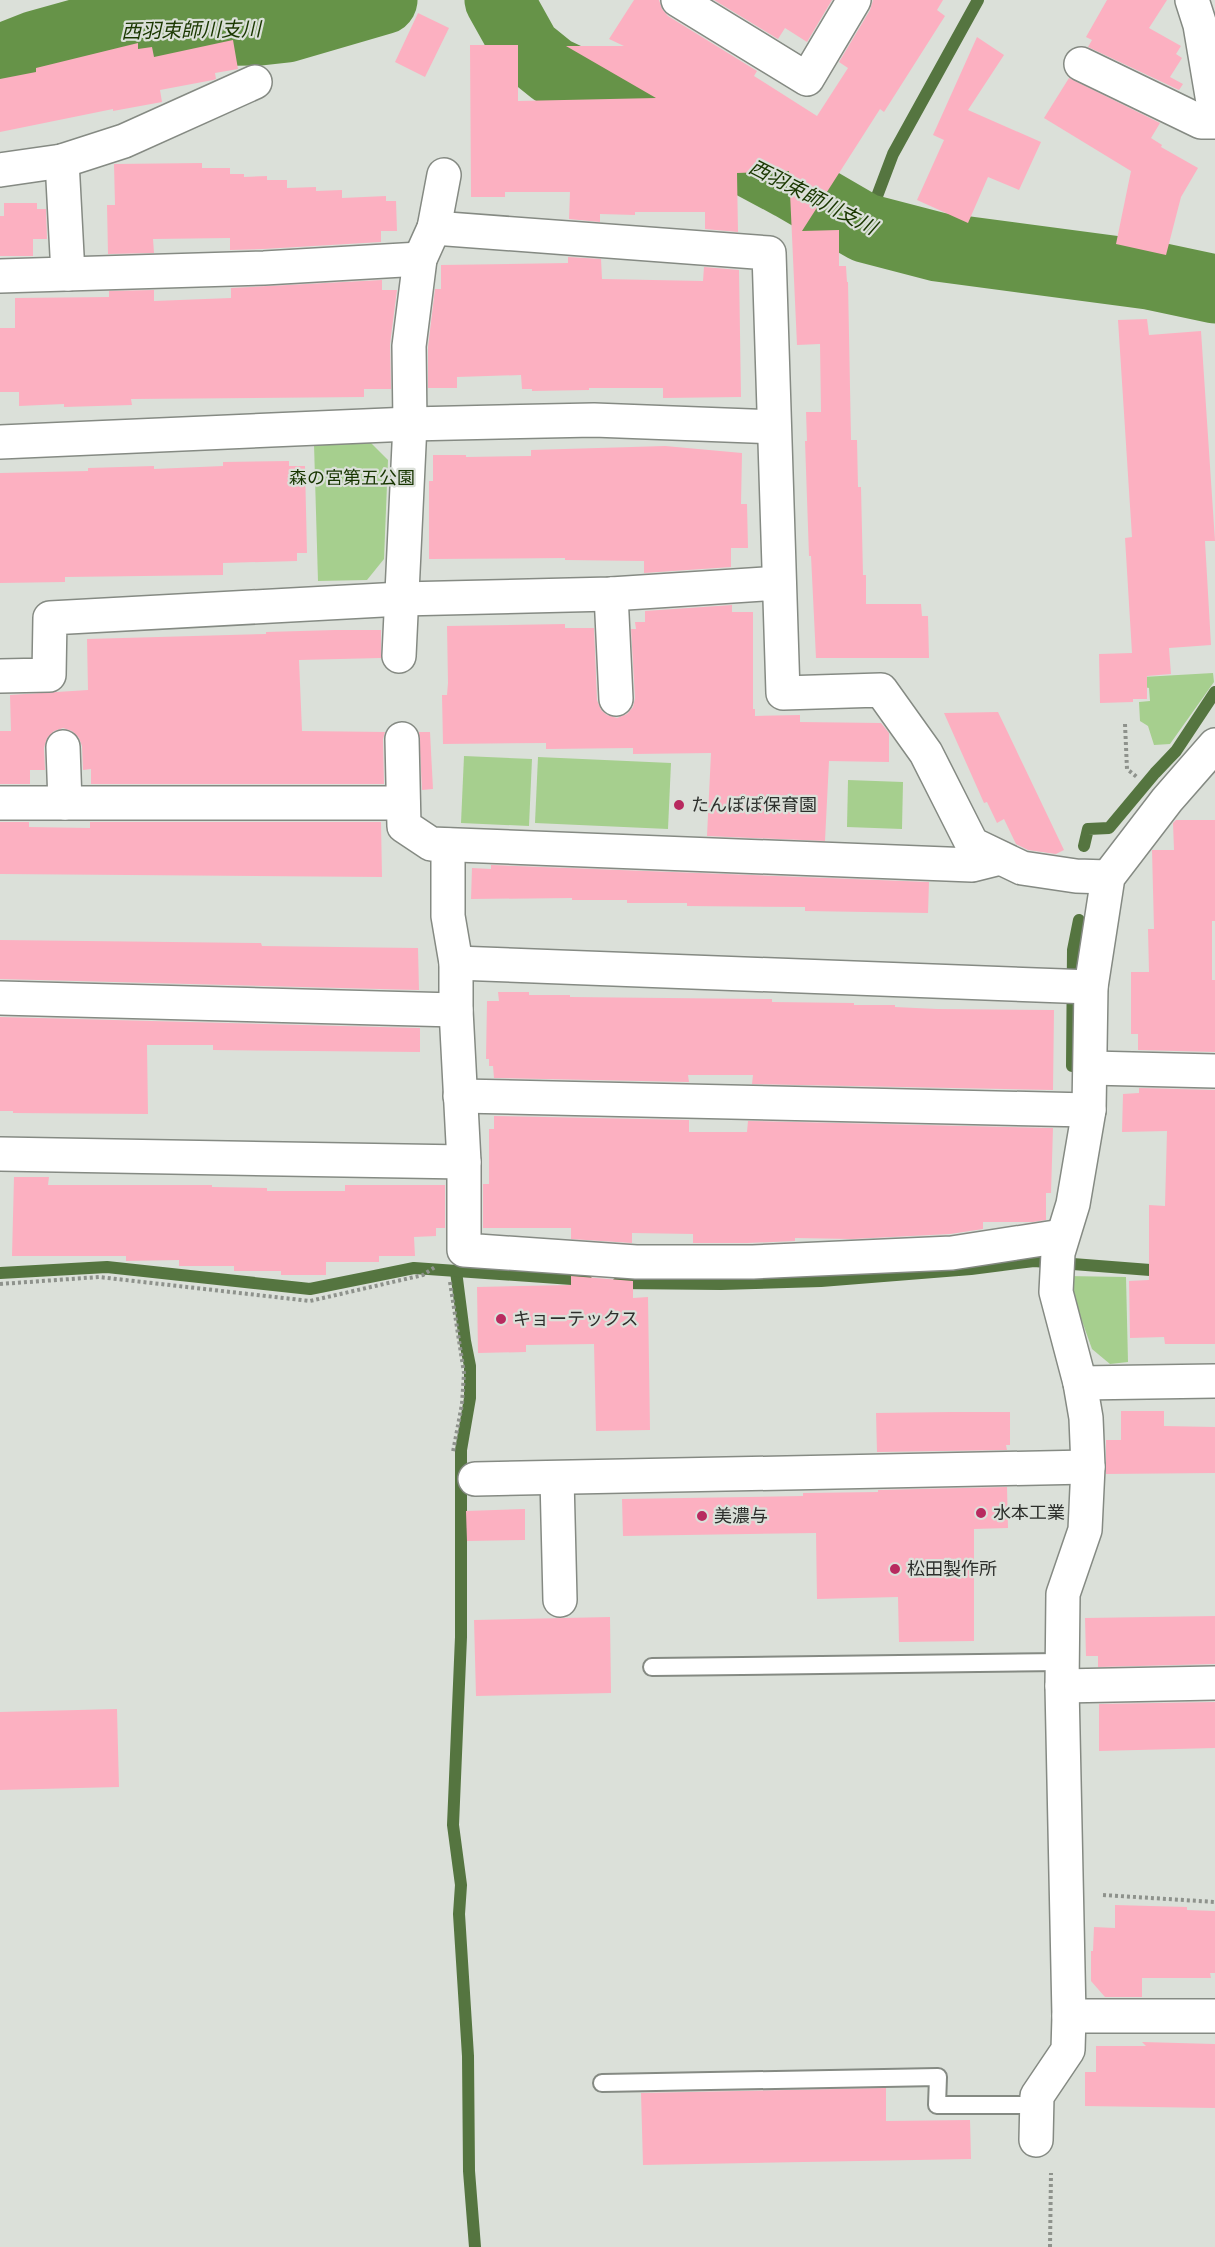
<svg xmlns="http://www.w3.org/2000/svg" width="1215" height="2247" font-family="'Golos Text','Noto Sans JP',sans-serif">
  <rect width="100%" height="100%" fill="#dbe0d9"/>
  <!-- green -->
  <g fill="#a6cf8e">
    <path d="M370 442 388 460 384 559 367 580 318 581 314 444Z"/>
    <path d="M1213 673 1214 682 1170 744 1154 745 1148 726 1140 721 1139 702 1150 701 1149 688 1144 687 1143 677Z"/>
    <path d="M464 756 532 759 529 826 461 823Z"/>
    <path d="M538 757 671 763 668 829 535 823Z"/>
    <path d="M848 780 903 782 902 829 847 827Z"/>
    <path d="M1066 1276 1126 1277 1128 1362 1110 1364 1092 1349Z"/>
  </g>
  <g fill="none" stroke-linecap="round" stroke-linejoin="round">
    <!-- stream -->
    <g stroke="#557540" stroke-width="12">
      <path d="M865 228 893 154 978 0"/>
      <path d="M1084 846 1088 829 1109 828 1155 773 1176 751 1215 692"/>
      <path d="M1072 1066 1073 950 1079 920"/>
      <path d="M456 1271 465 1341 470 1366V1398L461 1450V1637L453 1825 461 1885 459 1914 468 2056 469 2171 475 2247"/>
      <path d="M0 1273 107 1267 310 1289 414 1268 586 1280"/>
      <path d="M618 1283 721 1284 821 1281 971 1269 1034 1261 1163 1271"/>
    </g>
    <!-- river -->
    <g stroke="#669348" stroke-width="69">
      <path d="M499 0 527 50 553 71 589 88 655 112 791 185 865 228 938 247 1149 275 1215 289"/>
      <path d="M0 59 36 45 79 33 260 31 287 28 383 0"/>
    </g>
  </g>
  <!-- building -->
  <g fill="#fcb0c1">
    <path d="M634 0H659L662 9 668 16 757 71 754 76 817 116 848 68 839 62 870 10 873 0H943L937 10 945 16 884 112 880 109 802 231 839 230V266H846L847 282H848L851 440H857L858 487H861L863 575H866V604H921L922 616H928L929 658H816L811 556H809L805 441H807L806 412H821L820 344 797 345 789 171 737 173 738 232 705 229V212H635V215L600 214V222L569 219 570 192H505V197H471L470 45H518V101L656 98 566 46H624L609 39Z"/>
    <path d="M714 0H832L807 42 785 28 778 39Z"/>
    <path d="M1107 0H1167L1149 28 1181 46 1176 54 1182 58 1170 77 1183 84 1179 90 1088 47 1092 40 1086 37Z"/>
    <path d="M418 13 449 28 425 77 395 62Z"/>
    <path d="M977 37 1004 55 968 110 1041 142 1019 190 988 177 968 223 917 200 944 140 933 135Z"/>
    <path d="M233 40 238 69 215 73 216 79 213 80 160 90 162 102 113 111V109L0 132V79L36 72V68L138 43V49L152 47 154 57Z"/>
    <path d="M1069 78 1160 123 1151 138 1162 145 1161 147 1198 168 1181 197 1166 255 1116 244 1131 171 1044 118Z"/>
    <path d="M202 163V168H230V174H244V177L267 176V180H287V188L316 187V191L342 190V198L386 196V201H396L397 231H381V242L263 249 230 250V238L153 239 154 253 108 254 107 205H115L114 164Z"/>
    <path d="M4 203H37V209H46L47 239H33V256H0V216H4Z"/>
    <path d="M568 257 601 259 602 279 703 281 704 267 739 270 741 397 663 398V388H589V390L532 391V389H522L521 375 457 377V388H428V347L435 289H441V265L568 263Z"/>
    <path d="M382 280V290H397L390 344 391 389H364V397L131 399 132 405 64 407V404L19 406V392H0V328H15V298L109 297V291L154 290V301L231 298V288Z"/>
    <path d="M1147 319 1149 335 1201 331 1215 541H1205L1211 645 1169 648 1171 674 1147 676V699H1133V702L1100 703 1099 654 1132 653 1125 538 1132 537 1118 320Z"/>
    <path d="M665 446 742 453 741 504H747L748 548H731V567L644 573V561L565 560V558L429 559V481H433V455H466V457L531 456V450Z"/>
    <path d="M289 461V466H305L307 553H297V561L223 563V575L65 577V582L0 583V473L88 471V468L154 466V469L223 466V462Z"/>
    <path d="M732 605V612H753V709H755V716L800 715V722L881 723 889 733V762L829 761 825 841 707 836 711 753 633 754V748L546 749V743L443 744 442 695H447L448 683 447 626 565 624V628H594L597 700 601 710 607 715 617 718 627 714 633 707 635 698 631 629H636L635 622H645V611Z"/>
    <path d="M335 630H381V658L299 660 302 731 385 732 383 739 384 784H91V769L83 770 82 746 79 738 72 731 63 728 54 731 47 738 44 748 45 770H30V784H0V731H11L10 695 88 690 87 639 266 634V632Z"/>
    <path d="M998 712 1064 850 1056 854 1028 850 1016 844 1004 819 997 823 987 802 984 803 944 713Z"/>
    <path d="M419 732H430L433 789 422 790Z"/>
    <path d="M1176 820H1215V921H1212V980H1215V1052L1138 1050V1034H1131V972H1149L1148 929H1154L1152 850H1174L1173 823Z"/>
    <path d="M0 822H29V827L90 828V822H381L382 877 0 874Z"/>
    <path d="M491 865 929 882 928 913 805 911V907L687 906V903H627V900H572V898L471 899 472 868 491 869Z"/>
    <path d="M0 940 261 943 262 946 418 948 419 990 0 979Z"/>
    <path d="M498 992H529V995H570V997L772 999V1002L854 1003V1005H895V1007L937 1009 1054 1010 1053 1090 752 1084 753 1075H688L689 1082 494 1078 493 1066H489V1059H486L487 1001H499Z"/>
    <path d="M0 1017 420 1028V1052L213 1050V1045H147L148 1114 13 1113V1111H0Z"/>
    <path d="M1139 1088 1215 1090V1344H1165L1164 1337 1130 1338 1129 1281 1149 1280V1205L1165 1206 1167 1131 1122 1132 1123 1094 1139 1093Z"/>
    <path d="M494 1116 689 1120V1132H747L748 1121 1053 1128 1051 1193H1046V1220L1033 1222H983V1229L950 1234 852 1239 795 1238V1241L747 1243H693V1234L632 1233V1243L571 1239V1228H483V1184H489V1129H494Z"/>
    <path d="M14 1177H49L48 1185H212V1187L267 1188V1191H345V1185H445V1228H436V1236L414 1237 415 1256H379V1262H326V1275H281V1271H234V1266H179V1260L126 1261V1256H12Z"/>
    <path d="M571 1276 633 1281V1298L648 1297 650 1430 596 1431 594 1344 526 1345V1352L478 1353 477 1287 571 1285Z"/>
    <path d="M1121 1411H1164V1426L1215 1427V1473L1106 1474V1440H1121Z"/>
    <path d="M951 1412H1010V1445H1006L1007 1450 877 1452 876 1413Z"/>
    <path d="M1007 1487 1008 1528 974 1529V1641L899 1642 898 1597 817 1599 816 1533 623 1536 622 1499 803 1496V1493L878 1492V1490Z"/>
    <path d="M525 1509V1540L467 1541 466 1511Z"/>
    <path d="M1215 1616V1664L1098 1667V1656H1086L1085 1618Z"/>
    <path d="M610 1617 611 1693 476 1696 474 1620Z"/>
    <path d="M1215 1702V1748L1099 1751V1704Z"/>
    <path d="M117 1709 119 1787 0 1790V1712Z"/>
    <path d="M1115 1905 1187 1907V1910L1215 1911V1973H1210L1211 1978H1142V1997H1105L1091 1981V1951H1093L1094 1927 1115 1928Z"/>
    <path d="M1142 2042 1215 2044V2108L1085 2106V2072H1096V2046H1146Z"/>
    <path d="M886 2088V2121L970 2120 971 2159 643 2165 641 2093Z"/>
  </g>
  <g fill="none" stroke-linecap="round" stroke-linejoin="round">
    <!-- lane casing -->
    <g stroke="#858a83" stroke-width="20">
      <g id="lane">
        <path d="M652 1667 1062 1662"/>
        <path d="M602 2083 938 2077 937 2105H1038"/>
      </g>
    </g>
    <!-- street casing -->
    <g stroke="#858a83" stroke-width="36">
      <g id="street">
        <path d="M678 0 807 79 854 0"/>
        <path d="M1192 0 1200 25 1215 114"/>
        <path d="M1081 64 1201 122H1215"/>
        <path d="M62 161 68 274"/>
        <path d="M0 170 62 161 124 141 255 82"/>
        <path d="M444 175 434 228 769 253 783 693 881 690 926 753 972 844 1022 868 1076 876 1108 877"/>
        <path d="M0 276 264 268 420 259"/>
        <path d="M0 442 410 424 594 420 774 427"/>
        <path d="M611 594 616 699"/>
        <path d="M399 656 410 424 409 346 420 259 434 228"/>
        <path d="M0 676 49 675 50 618 401 599 611 594 779 583"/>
        <path d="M402 739 404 826 431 844 972 865 1000 858"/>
        <path d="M63 747 65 803"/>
        <path d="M0 803H403"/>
        <path d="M448 845V916L456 963V1010L464 1162V1250L636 1262H753L952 1253 1062 1236"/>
        <path d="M456 963 1091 987"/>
        <path d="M0 998 456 1010"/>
        <path d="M1091 1068 1215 1071"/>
        <path d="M460 1096 1089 1110"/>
        <path d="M0 1154 464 1162"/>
        <path d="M1080 1383 1215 1381"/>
        <path d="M557 1478 560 1600"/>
        <path d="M475 1479 1088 1467"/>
        <path d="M1062 1686 1215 1683"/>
        <path d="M1069 2016H1215"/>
        <path d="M1036 2140 1037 2096 1068 2050 1069 2016 1062 1686 1063 1594 1085 1530 1088 1467 1086 1418 1080 1383 1056 1292 1058 1253 1073 1204 1089 1110 1091 987 1108 877 1167 800 1215 745"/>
      </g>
    </g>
    <!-- path -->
    <g stroke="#8e928c" stroke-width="4" stroke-dasharray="3 3" stroke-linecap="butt">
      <path d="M1125 724 1127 769 1138 778"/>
      <path d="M450 1282 464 1373 462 1404 453 1452"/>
      <path d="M0 1284 99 1277 310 1301 423 1275 435 1267"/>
      <path d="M1103 1895 1215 1902"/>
      <path d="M1050 2247 1051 2173"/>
    </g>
    <!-- lane -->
    <use href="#lane" stroke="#fff" stroke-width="16"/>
    <!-- street -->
    <use href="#street" stroke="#fff" stroke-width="33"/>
  </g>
  <!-- markers -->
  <g fill="#b82a5f" stroke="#dbe0d9" stroke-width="2">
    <circle cx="679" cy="805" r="6"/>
    <circle cx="501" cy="1319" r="6"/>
    <circle cx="981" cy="1513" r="6"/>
    <circle cx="702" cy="1516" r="6"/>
    <circle cx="895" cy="1569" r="6"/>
  </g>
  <g text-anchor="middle" stroke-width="4.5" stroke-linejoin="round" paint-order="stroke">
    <!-- park labels -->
    <g font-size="18" fill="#173500" stroke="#dbe0d9">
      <text x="352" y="484">森の宮第五公園</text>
    </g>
    <!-- poi labels -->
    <g font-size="18" fill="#2d2f2c" stroke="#dbe0d9" text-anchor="start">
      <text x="691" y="811">たんぽぽ保育園</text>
      <text x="513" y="1325">キョーテックス</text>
      <text x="993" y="1519">水本工業</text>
      <text x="714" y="1522">美濃与</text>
      <text x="907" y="1575">松田製作所</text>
    </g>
    <!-- water labels -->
    <g font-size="20" font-style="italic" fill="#1a3700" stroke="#dbe0d9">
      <text transform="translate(191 30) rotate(-1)" y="7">西羽束師川支川</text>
      <text transform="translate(813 197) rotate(27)" y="7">西羽束師川支川</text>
    </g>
  </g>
</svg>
